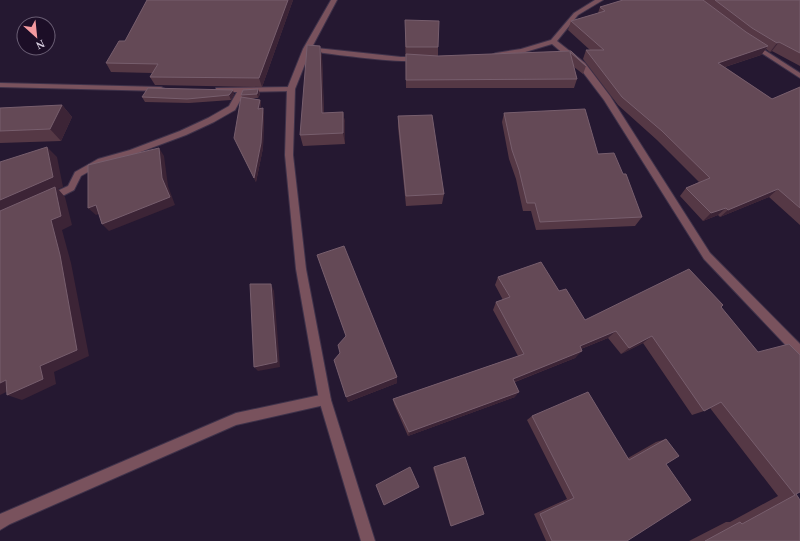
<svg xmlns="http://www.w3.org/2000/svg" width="800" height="541" font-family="'Times New Roman',serif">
  <rect width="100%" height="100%" fill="#251831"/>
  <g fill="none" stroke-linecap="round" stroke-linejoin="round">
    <!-- minor casing -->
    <g stroke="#3f324a" stroke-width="2">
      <g id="minor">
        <path d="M595 0H603L578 15 557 41 585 63 610 96 710 253 800 344V357L796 356 704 259 604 100 579 67 552 44 522 53 496 57 492 55 496 53 521 49 551 40 574 13Z"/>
        <path d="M751 44H755L800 73V78L751 46Z"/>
        <path d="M307 47 401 57H418L422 59C413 66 325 53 309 51H307Z"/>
        <path d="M0 83 161 87 165 89 161 91 0 87Z"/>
        <path d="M291 87 295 89 294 91 245 92 235 110 214 122 186 135 135 154 104 163 81 176 74 190 49 203 44 199 46 196 68 186 75 172 98 159 130 150 180 131 208 118 229 106 237 92H216V88Z"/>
        <path d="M325 394 329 396 331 400 329 404 236 425 10 524 0 530V514L236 413Z"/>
      </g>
    </g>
    <!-- tertiary casing -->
    <g stroke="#3f324a" stroke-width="2">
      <path id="tertiary" d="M331 0H337L311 49 295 89 293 155 306 269 331 400 375 541H361L319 400 296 269 285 155 287 89 303 49Z"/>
    </g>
    <!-- minor -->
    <use href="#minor" fill="#79525d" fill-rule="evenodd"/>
    <!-- tertiary -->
    <use href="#tertiary" fill="#79525d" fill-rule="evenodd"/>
  </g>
  <!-- wall -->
  <g fill="#553845">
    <path d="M147 0H293L262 87 155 85 150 77 152 73 111 72 106 63 125 41Z"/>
    <path d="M623 0H800V66L772 51 770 52 766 49 761 55 725 67 772 99 800 87V225L769 197 720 217 718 215 703 221 680 196 686 188 699 182 657 140 618 105 583 59 586 50H590L568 30 571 21 598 13 600 7Z"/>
    <path d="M405 28 438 47V56L571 51 586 66 583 74 574 67 577 79 574 88H406Z"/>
    <path d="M320 46 322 57 324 113 343 112 345 123V144L303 146 300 135Z"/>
    <path d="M258 89 260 94 258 98H251L260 100 261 104 260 109 264 113 263 148 256 182 236 142 242 97 241 95Z"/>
    <path d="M234 94 231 100 189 103 145 102 142 97Z"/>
    <path d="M62 105 72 117 61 141 0 143V108Z"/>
    <path d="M504 113 598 154 642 217 635 226 536 230 531 211H523L516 179 509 159 502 122Z"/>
    <path d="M398 116 444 194 442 204 406 206 398 127Z"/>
    <path d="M317 255 397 383 348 402 340 353 346 336Z"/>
    <path d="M498 277 559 291 585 320 721 307 796 494 800 541H689L726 522H730L778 496 710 408 704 411 692 415 643 343 621 354 608 338 581 349 575 358 515 382V397L408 436 394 404 393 399 518 356 493 310 496 302 503 300 495 285Z"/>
    <path d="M532 416 628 458 656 442 666 439V464L627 541H546L534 514 567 499 527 420Z"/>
    <path d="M434 467 451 526 450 525 433 468Z"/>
  </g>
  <!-- shaded-wall -->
  <g fill="#3c2436">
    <path d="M288 0H293L262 87 259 78Z"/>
    <path d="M779 42 772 51 770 52 777 43Z"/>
    <path d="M320 46 322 57 324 124 322 113Z"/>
    <path d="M768 46 761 55 712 71 718 63Z"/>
    <path d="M258 89 260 94 258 98 257 94Z"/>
    <path d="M233 90 234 94 231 100 229 95Z"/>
    <path d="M260 100 261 104 260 113 258 109Z"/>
    <path d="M62 105 72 117 61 141 50 129Z"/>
    <path d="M263 108 264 113 263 148 256 182 254 178Z"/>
    <path d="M343 112 345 123V144L343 133Z"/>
    <path d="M47 147 57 157 63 187 58 189 65 197 72 225 62 230 71 263 89 356 54 372 56 384 22 400 7 395 40 366 0 214V200Z"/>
    <path d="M159 148 164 156 168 186 175 205 109 231 102 224Z"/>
    <path d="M778 189 769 197 720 217 728 210Z"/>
    <path d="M96 205 104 212 96 215 88 208Z"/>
    <path d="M726 208 718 215 703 221 711 213Z"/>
    <path d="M271 284 274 291 280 367 258 371 254 367Z"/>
    <path d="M616 331 608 338 573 352 580 346Z"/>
    <path d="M652 336 643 343 621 354 629 348Z"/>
    <path d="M582 351 575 358 509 384 513 379Z"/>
    <path d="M397 377V383L348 402 346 397Z"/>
    <path d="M6 380 21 385 0 395V383Z"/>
    <path d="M519 392 515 397 408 436 409 432Z"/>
  </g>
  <!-- building -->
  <g fill="#644956" stroke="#775e6d">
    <path d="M147 0H288L259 78 150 77 158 64 106 63 119 41H125Z"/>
    <path d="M623 0H703L746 32 768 46 718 63 772 99 800 87V208L778 189 728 210 726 208 711 213 686 188 710 178 662 131 622 97 586 50H604L571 21 605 11 600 7Z"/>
    <path d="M715 0H800V53L779 42 777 43 752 28Z"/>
    <path d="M405 20 439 21 438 47H406Z"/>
    <path d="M307 45 320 46 322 113 343 112V133L300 135 307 47Z"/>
    <path d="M571 51 586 66 570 52 577 79 406 80V54L438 56Z"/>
    <path d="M148 88 233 90 229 95 187 99 142 97Z"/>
    <path d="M258 89 257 94 241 95 243 90Z"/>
    <path d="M241 97 260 100 258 109 263 108 261 143 254 178 234 138Z"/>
    <path d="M62 105 50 129 0 131V108Z"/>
    <path d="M585 109 598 154 614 153 623 174H626L642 217 540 222 535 203H527L519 170 512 150 504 113Z"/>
    <path d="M432 115 444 194 406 196 398 116Z"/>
    <path d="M47 147 53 177 0 200V162Z"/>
    <path d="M159 148 162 178 170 197 102 224 96 205 88 208V165Z"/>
    <path d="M55 187 61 216 51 220 60 255 77 350 40 366 43 379 7 395 6 380 0 383V211Z"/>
    <path d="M344 246 397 377 346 397 334 360 340 353 338 345 346 336 317 255Z"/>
    <path d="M541 262 559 291 566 289 585 320 689 269 723 305 721 307 758 352 789 344 800 355V492L796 494 800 500V541H705L740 522 742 524 795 495 721 402 704 411 652 336 629 348 616 331 580 346 582 351 513 379 519 392 409 432 393 399 524 354 496 302 510 297 498 277Z"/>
    <path d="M250 284H271L277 362 254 367Z"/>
    <path d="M588 392 629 460 666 439 679 456 666 464 691 500 627 541H552L540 514 574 498 532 416Z"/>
    <path d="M465 457 484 514 451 526 434 467Z"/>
    <path d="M410 467 419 487 384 505 376 485Z"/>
  </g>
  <!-- north arrow -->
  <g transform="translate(36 36) rotate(153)"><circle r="19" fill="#1c0e27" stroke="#695d73"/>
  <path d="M0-3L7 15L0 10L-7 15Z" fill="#f49aa0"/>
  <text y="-6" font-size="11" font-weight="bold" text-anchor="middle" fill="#ddd4e5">N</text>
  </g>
</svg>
